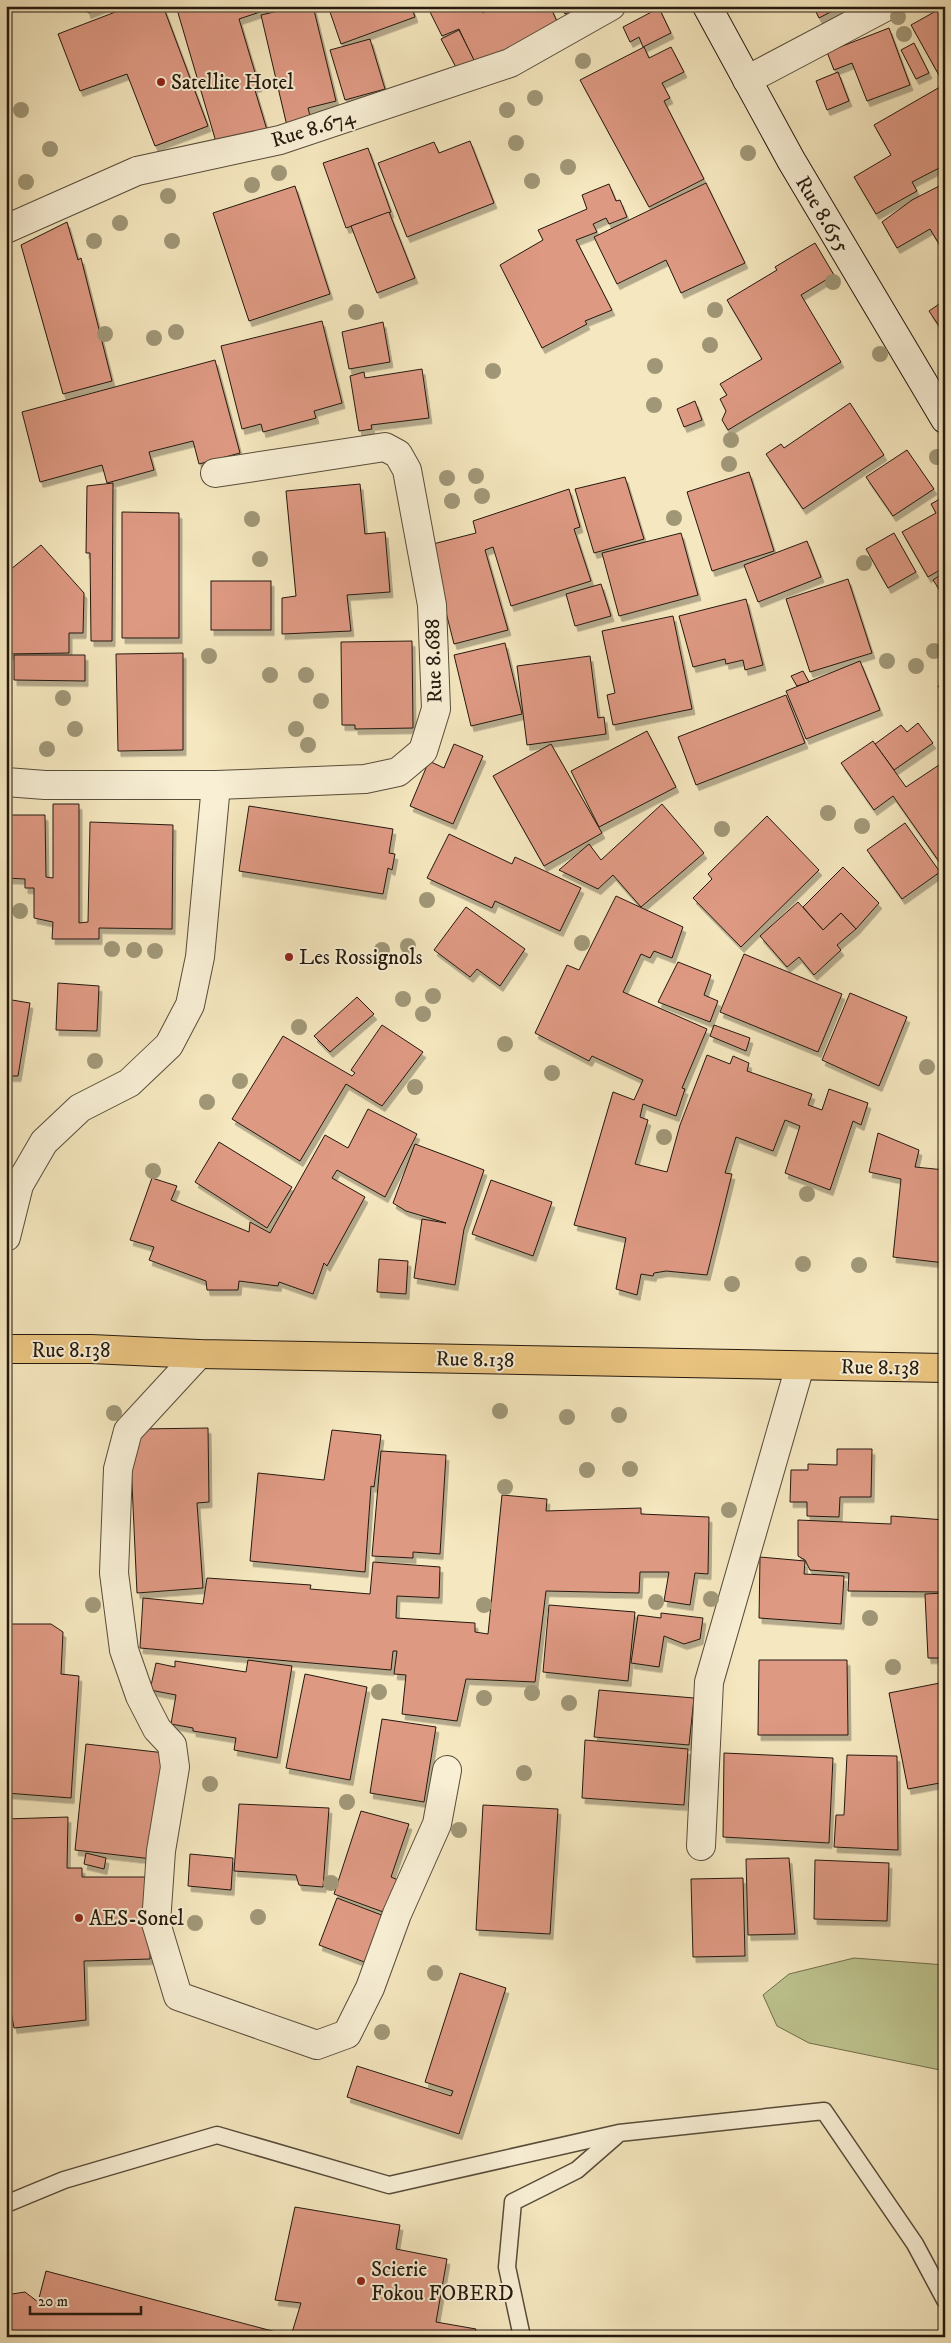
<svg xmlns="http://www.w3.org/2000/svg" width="951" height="2343" font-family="'IM FELL DW Pica',serif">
  <defs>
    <filter id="shadow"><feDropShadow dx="3" dy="5.5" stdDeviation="0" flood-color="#0004"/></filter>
  </defs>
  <rect width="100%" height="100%" fill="#f5e7bf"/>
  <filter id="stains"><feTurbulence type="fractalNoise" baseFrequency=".004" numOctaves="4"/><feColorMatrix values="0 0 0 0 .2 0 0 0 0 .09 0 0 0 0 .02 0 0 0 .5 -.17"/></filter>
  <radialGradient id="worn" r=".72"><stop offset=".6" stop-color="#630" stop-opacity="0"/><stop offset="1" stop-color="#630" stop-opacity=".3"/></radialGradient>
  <!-- green -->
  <path fill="#bec590" stroke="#716f4f" d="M854 1958 945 1965V2071L809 2043 777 2026 763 1995 789 1974Z"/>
  <!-- building -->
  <g fill="#de9983" stroke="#24190e" filter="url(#shadow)">
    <path d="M86 6H106L88 13Z"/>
    <path d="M131 6H163L208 126 155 146 127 74 80 91 58 34Z"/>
    <path d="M176 6H278L239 19 259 86 254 87 267 130 216 142Z"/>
    <path d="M300 6H313L336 101 308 108 311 120 287 126 261 15Z"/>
    <path d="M328 6H411L415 17 341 44Z"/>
    <path d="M427 6H480L483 13 486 11 484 6H550L559 26 476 65 459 29 442 36Z"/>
    <path d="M561 6H581L565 14Z"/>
    <path d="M813 6H842L819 18Z"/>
    <path d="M945 6V86L911 25Z"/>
    <path d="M659 8 671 33 643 47 639 37 630 42 623 27Z"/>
    <path d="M889 28 910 85 867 101 852 63 834 70 827 52Z"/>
    <path d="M459 30 475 62 458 71 441 39Z"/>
    <path d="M370 39 385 89 345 100 330 50Z"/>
    <path d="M914 43 929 73 916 79 901 50Z"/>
    <path d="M644 47 649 58 671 47 684 72 662 83 670 98 664 101 704 179 649 207 580 80Z"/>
    <path d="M838 72 849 101 827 110 816 81Z"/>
    <path d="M940 87 945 93V165L912 182 917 191 876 214 854 177 891 155 874 125Z"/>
    <path d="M470 141 494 203 407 237 378 163 434 142 439 153Z"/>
    <path d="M368 148 391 212 346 228 323 163Z"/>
    <path d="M706 183 745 263 681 293 666 260 617 284 594 237Z"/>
    <path d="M945 183V254L930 229 897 248 882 222 912 200Z"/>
    <path d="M609 184 616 201 620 200 627 217 609 224 606 218 593 224 597 232 576 240 612 310 585 321 587 324 542 348 500 265 543 240 538 230 587 209 582 195Z"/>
    <path d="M295 186 330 294 249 321 213 213Z"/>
    <path d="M389 212 415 278 377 293 351 226Z"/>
    <path d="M67 222 78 260 81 258 112 381 63 394 21 245Z"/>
    <path d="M815 243 834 275 801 295 841 362 728 430 722 420 726 411 720 399 727 395 720 384 762 359 727 300 777 270 775 267Z"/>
    <path d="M945 300V335L929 311Z"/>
    <path d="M322 321 342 403 314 411 316 418 263 432 261 424 242 429 221 346Z"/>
    <path d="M383 322 390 362 349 369 342 332Z"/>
    <path d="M215 360 240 453 199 464 193 441 149 452 154 470 107 483 102 465 40 482 22 412Z"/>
    <path d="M422 369 429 418 371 425 372 429 359 431 350 376 364 372 365 378Z"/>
    <path d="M695 401 702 420 684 427 677 409Z"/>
    <path d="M850 403 884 455 803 509 766 454 781 444 784 448Z"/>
    <path d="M907 450 934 489 893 516 866 477Z"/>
    <path d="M749 472 774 551 712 571 687 492Z"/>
    <path d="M625 477 644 539 594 553 575 489Z"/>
    <path d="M113 483 112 641H91L90 553H86L87 486Z"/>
    <path d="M360 484 365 534 385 532 390 592 347 595 351 631 282 634V598L296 596 286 491Z"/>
    <path d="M569 489 580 527 574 529 591 581 511 606 493 547 485 550 508 630 454 644 429 545 476 533 473 521Z"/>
    <path d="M945 496V567L928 577 902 532 936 513 931 504Z"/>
    <path d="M122 512 179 513V638H122Z"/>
    <path d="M681 533 698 595 619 616 602 553Z"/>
    <path d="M894 533 916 572 888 588 866 549Z"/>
    <path d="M807 541 821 577 758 602 744 565Z"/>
    <path d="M41 545 84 593 83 633H69V653L6 654V573Z"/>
    <path d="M945 572V598L933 580Z"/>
    <path d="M848 579 872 653 810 672 786 599Z"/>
    <rect x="211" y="581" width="60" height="49"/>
    <path d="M601 584 611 616 575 626 566 594Z"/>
    <path d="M746 599 763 665 745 670 743 660 726 664 725 659 693 667 679 616Z"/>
    <path d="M673 616 692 709 613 725 607 695 615 693 602 631Z"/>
    <path d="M412 641 413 728 355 729V725H342L341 642Z"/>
    <path d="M505 643 522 714 471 726 454 655Z"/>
    <path d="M183 653V750L118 751 116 654Z"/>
    <path d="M14 655H85V681L14 680Z"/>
    <path d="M590 656 598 718 604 717 606 734 527 745 517 666Z"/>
    <path d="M860 661 880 710 806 739 786 691Z"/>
    <path d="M803 671 809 682 797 686 791 676Z"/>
    <path d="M945 682V697L938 686Z"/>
    <path d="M786 695 805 743 696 785 678 737Z"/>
    <path d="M918 723 933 743 894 770 875 744 901 725 907 732Z"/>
    <path d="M647 731 676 787 599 827 571 771Z"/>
    <path d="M873 741 906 787 945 761V870L893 796 874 810 841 763Z"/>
    <path d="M454 744 483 756 453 824 410 806 429 761 444 768Z"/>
    <path d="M551 744 602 833 544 866 493 776Z"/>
    <path d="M53 804H79V923L88 922 90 822 173 825 172 929 99 928V939H52L53 922 34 918V888H25V879L6 878V815H45L46 877 53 878Z"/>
    <path d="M662 804 704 853 641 907 613 875 598 889 559 870 589 844 601 860Z"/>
    <path d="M249 806 393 829 389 853 395 854 392 870 388 868 383 894 239 871Z"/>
    <path d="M767 816 819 870 741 947 693 898 712 879 708 874Z"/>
    <path d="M905 823 940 872 902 899 867 850Z"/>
    <path d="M449 834 512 864 515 857 581 888 560 931 495 901 492 908 427 878Z"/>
    <path d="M843 867 879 903 856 929 841 913 823 930 803 907Z"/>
    <path d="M616 896 683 927 672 958 654 951 650 958 641 954 623 992 707 1029 682 1088 685 1089 676 1116 643 1104 640 1117 648 1120 635 1164 667 1172 680 1125 707 1055 730 1064 733 1056 749 1063 747 1071 812 1094 808 1105 822 1110 829 1089 868 1103 861 1125 853 1121 830 1190 785 1173 800 1126 785 1120 773 1151 736 1137 725 1173 732 1174 707 1275 666 1271 654 1273 653 1276 641 1274 637 1295 616 1289 626 1238 574 1225 613 1092 634 1100 643 1080 592 1056 589 1061 535 1033 567 965 579 970Z"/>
    <path d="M798 902 823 930 841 913 856 929 837 945 841 950 814 975 799 957 787 967 760 936Z"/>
    <path d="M466 907 525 949 500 986 477 969 470 977 434 950Z"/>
    <path d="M744 954 842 994 818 1052 720 1012Z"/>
    <path d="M678 962 711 975 704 995 718 1001 710 1022 658 1002Z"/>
    <path d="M58 983 99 986 97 1031 56 1030Z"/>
    <path d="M850 993 907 1017 879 1086 822 1060Z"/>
    <path d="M357 997 374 1014 330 1052 314 1036Z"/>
    <path d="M6 999 30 1003 18 1076H6Z"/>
    <path d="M382 1025 423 1052 382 1106 346 1084 300 1161 232 1119 283 1036 352 1076 355 1073 351 1070Z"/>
    <path d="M714 1025 750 1038 746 1051 710 1036Z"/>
    <path d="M368 1109 417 1134 385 1197 337 1170 332 1178 365 1197 327 1266 324 1263 313 1294 279 1282 278 1286 239 1281 238 1290H207L206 1281 149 1260 154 1247 130 1240 152 1178 177 1186 171 1200 249 1232 250 1222 270 1233 325 1135 348 1148Z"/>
    <path d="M878 1133 919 1150 915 1167 945 1170V1263L893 1257 901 1179 869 1172Z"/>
    <path d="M219 1142 292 1187 267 1228 195 1182Z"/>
    <path d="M415 1144 484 1170 464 1229 455 1285 414 1278 422 1219 446 1223 406 1211 393 1203Z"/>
    <path d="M491 1180 552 1202 533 1256 472 1234Z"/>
    <path d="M379 1259 408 1261 406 1294 377 1292Z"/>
    <path d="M208 1428 209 1502 197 1503 203 1588 137 1593 131 1462 139 1429Z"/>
    <path d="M332 1430 381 1435 374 1487 371 1486 365 1572 250 1561 258 1473 324 1480Z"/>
    <path d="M837 1449H872L871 1497H840L839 1517 807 1516V1502H790L791 1470H808V1464L837 1465Z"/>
    <path d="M381 1451 446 1455 440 1554 413 1552V1558L372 1556Z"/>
    <path d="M502 1495 547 1499 546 1511 641 1508V1514L709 1517 708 1574 695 1573 690 1605 664 1601 669 1572H640L639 1593 546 1591 535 1682 466 1679 457 1721 402 1714 406 1675 394 1674 397 1651H393L391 1670 140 1648 143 1598 203 1604 207 1578 311 1585 310 1589 370 1594 373 1562 440 1567 439 1598 397 1596 396 1618 475 1623V1632L488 1634Z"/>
    <path d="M891 1516 945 1520 940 1592 848 1591 849 1573 810 1570 805 1560 798 1556V1520L891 1524Z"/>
    <path d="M760 1557 805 1561 804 1574 844 1576 841 1624 759 1618Z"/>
    <path d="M945 1593V1658H928L925 1594Z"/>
    <path d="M549 1605 635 1612 628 1681 543 1672Z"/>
    <path d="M661 1613 703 1618 700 1639 684 1644 664 1636 659 1667 631 1663 638 1615 661 1618Z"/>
    <path d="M6 1624H51L63 1632 61 1674 79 1676 71 1798 6 1793Z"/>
    <path d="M248 1660 292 1666 277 1758 234 1750 236 1738 193 1731V1728L171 1724 176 1695 150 1690 156 1663 175 1667V1661L246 1672Z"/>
    <path d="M759 1660H847L848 1735H758Z"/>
    <path d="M305 1674 367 1687 350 1780 286 1768Z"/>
    <path d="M945 1682V1782L908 1789 889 1693Z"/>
    <path d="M599 1690 694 1698 689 1745 594 1737Z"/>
    <path d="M382 1719 436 1727 424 1802 370 1793Z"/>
    <path d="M585 1740 688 1749 684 1805 582 1798Z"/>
    <path d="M86 1744 165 1753 152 1859 75 1850Z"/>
    <path d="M724 1753 833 1758 829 1843 723 1837Z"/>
    <path d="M847 1755 897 1756 898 1850 834 1847 836 1815H844Z"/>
    <path d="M239 1804 329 1808 323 1887 299 1885 296 1875 234 1871Z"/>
    <path d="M483 1805 558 1809 550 1934 476 1930Z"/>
    <path d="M361 1811 409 1824 391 1877 398 1880 386 1913 334 1894Z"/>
    <path d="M68 1817 67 1868H82V1877H152L150 1959 84 1961 86 2020 14 2028 6 1983V1819Z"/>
    <path d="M86 1853 106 1858 104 1869 84 1864Z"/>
    <path d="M190 1854 233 1858 231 1890 188 1886Z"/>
    <path d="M789 1858 795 1934 748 1935 746 1859Z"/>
    <path d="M815 1860 889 1863 887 1921 814 1919Z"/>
    <path d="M743 1878 745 1956 693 1957 691 1879Z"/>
    <path d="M337 1898 384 1916 367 1963 319 1945Z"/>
    <path d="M460 1973 506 1988 459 2134 347 2097 357 2066 451 2096 453 2091 425 2082Z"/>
    <path d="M295 2207 400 2225 396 2249 447 2259 436 2322 476 2329 474 2337H6V2299L12 2294 25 2292 38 2302 46 2271 291 2336 301 2303 275 2300Z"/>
  </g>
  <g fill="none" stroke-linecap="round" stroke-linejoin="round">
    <!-- lane casing -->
    <g stroke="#584c3a" stroke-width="19">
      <g id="lane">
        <path d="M6 2204 64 2180 217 2135 389 2185 619 2133 824 2111 915 2244 945 2300"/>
        <path d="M522 2337 507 2267 513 2202 577 2170 616 2136"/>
      </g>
    </g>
    <!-- street casing -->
    <g stroke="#584c3a" stroke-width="30">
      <g id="street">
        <path d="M747 80 887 6"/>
        <path d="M6 229 137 171 280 140 510 63 611 6"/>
        <path d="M6 782 45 785H216L365 779 398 772 423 751 436 709 432 605 407 470 398 454 385 447 215 473"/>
        <path d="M6 1237 19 1185 44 1142 80 1108 129 1083 169 1045 190 1005 200 957 216 785"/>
        <path d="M199 1354 128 1431 118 1469 114 1573 124 1650 140 1696 157 1729 172 1745 175 1767 161 1851 156 1923 178 1996 317 2045 347 2034 370 1988 397 1914 437 1824 447 1770"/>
        <path d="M701 1846 709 1682 800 1366"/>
      </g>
    </g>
    <!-- secondary casing -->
    <g stroke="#24190e" stroke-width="30">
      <path id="secondary" d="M707 6 791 160 945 419"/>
    </g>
    <!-- primary casing -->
    <g stroke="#24190e" stroke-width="30">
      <path id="primary" d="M6 1349H91L199 1354 945 1368"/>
    </g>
    <!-- lane -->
    <use href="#lane" stroke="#f8efd5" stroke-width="16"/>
    <!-- street -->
    <use href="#street" stroke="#f8efd5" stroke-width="28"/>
    <!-- secondary -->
    <use href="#secondary" stroke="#f8efd5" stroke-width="28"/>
    <!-- primary -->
    <use href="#primary" stroke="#eac480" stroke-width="28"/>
  </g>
  <!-- trees -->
  <g fill="#a09777">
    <circle cx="898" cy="17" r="8"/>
    <circle cx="904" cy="34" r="8"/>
    <circle cx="583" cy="61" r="8"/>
    <circle cx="535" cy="98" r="8"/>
    <circle cx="21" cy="110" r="8"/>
    <circle cx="507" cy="110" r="8"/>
    <circle cx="516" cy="143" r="8"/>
    <circle cx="50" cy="149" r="8"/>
    <circle cx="748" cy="153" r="8"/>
    <circle cx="568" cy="167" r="8"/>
    <circle cx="279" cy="173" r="8"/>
    <circle cx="532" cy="181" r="8"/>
    <circle cx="26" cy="182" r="8"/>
    <circle cx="252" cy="185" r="8"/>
    <circle cx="168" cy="196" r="8"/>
    <circle cx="120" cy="223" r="8"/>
    <circle cx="94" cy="241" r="8"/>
    <circle cx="172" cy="241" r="8"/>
    <circle cx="833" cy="282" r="8"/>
    <circle cx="715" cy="310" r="8"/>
    <circle cx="356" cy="312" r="8"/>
    <circle cx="176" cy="332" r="8"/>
    <circle cx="105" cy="334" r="8"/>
    <circle cx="154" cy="338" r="8"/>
    <circle cx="710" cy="345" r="8"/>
    <circle cx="880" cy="354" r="8"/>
    <circle cx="655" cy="366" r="8"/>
    <circle cx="493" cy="371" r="8"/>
    <circle cx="654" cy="405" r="8"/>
    <circle cx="731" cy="440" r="8"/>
    <circle cx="937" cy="457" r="8"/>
    <circle cx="729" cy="464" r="8"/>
    <circle cx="476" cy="476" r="8"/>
    <circle cx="447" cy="478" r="8"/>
    <circle cx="482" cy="496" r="8"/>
    <circle cx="452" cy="501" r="8"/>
    <circle cx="674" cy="518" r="8"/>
    <circle cx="252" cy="519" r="8"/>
    <circle cx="260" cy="559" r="8"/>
    <circle cx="864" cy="563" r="8"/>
    <circle cx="934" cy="651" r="8"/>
    <circle cx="209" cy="656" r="8"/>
    <circle cx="887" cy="661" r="8"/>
    <circle cx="916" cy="666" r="8"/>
    <circle cx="270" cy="675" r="8"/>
    <circle cx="306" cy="675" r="8"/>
    <circle cx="63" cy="698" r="8"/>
    <circle cx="321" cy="701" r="8"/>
    <circle cx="75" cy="729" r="8"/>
    <circle cx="296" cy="729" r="8"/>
    <circle cx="308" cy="745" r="8"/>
    <circle cx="47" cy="749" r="8"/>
    <circle cx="828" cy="813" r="8"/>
    <circle cx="862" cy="826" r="8"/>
    <circle cx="722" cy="829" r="8"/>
    <circle cx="427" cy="900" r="8"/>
    <circle cx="20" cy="911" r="8"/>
    <circle cx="582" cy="943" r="8"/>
    <circle cx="408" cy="946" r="8"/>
    <circle cx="112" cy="949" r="8"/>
    <circle cx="134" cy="950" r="8"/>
    <circle cx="382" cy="950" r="8"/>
    <circle cx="155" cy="951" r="8"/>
    <circle cx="433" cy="996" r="8"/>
    <circle cx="403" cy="999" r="8"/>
    <circle cx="423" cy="1014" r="8"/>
    <circle cx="299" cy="1027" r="8"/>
    <circle cx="505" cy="1044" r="8"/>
    <circle cx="95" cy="1061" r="8"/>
    <circle cx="927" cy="1067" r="8"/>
    <circle cx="552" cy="1073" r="8"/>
    <circle cx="240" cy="1081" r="8"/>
    <circle cx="415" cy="1087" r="8"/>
    <circle cx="207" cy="1102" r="8"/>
    <circle cx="664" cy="1137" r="8"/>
    <circle cx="153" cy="1171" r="8"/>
    <circle cx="807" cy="1194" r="8"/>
    <circle cx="803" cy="1264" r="8"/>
    <circle cx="859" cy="1265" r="8"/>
    <circle cx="732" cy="1284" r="8"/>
    <circle cx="500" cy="1411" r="8"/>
    <circle cx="114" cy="1413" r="8"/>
    <circle cx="619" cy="1415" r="8"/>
    <circle cx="567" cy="1417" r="8"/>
    <circle cx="630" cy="1469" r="8"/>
    <circle cx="587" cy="1470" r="8"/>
    <circle cx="505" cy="1487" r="8"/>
    <circle cx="729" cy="1510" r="8"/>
    <circle cx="711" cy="1599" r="8"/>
    <circle cx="656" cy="1602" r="8"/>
    <circle cx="93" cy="1605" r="8"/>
    <circle cx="484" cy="1605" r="8"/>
    <circle cx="870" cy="1618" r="8"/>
    <circle cx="893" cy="1667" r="8"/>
    <circle cx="379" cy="1692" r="8"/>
    <circle cx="532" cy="1693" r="8"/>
    <circle cx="484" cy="1698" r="8"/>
    <circle cx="569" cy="1703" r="8"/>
    <circle cx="524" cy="1773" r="8"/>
    <circle cx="210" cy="1784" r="8"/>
    <circle cx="347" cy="1802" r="8"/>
    <circle cx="459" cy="1830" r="8"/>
    <circle cx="331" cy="1883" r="8"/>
    <circle cx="258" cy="1917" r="8"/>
    <circle cx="195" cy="1923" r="8"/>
    <circle cx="435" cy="1973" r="8"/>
    <circle cx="382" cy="2032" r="8"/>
  </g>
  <!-- markers -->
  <g fill="#8f2418" stroke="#f8efd5" stroke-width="2">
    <circle cx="161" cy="82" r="5"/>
    <circle cx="289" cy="957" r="5"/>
    <circle cx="79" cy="1918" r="5"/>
    <circle cx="361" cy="2281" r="5"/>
  </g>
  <g text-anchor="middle" stroke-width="4" stroke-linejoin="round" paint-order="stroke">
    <!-- poi labels -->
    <g font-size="21" fill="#24190e" stroke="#f8efd5" text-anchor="start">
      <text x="171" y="89">Satellite Hotel</text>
      <text x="299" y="964">Les Rossignols</text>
      <text x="89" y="1925">AES-Sonel</text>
      <text x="371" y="2276">Scierie<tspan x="371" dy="24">Fokou FOBERD</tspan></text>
    </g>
    <!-- street labels -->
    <g font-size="21" fill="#24190e" stroke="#f8efd5">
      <text transform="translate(313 128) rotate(-17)" y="7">Rue 8.674</text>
      <text transform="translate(823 214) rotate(59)" y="7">Rue 8.655</text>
      <text transform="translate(433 661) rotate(-92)" y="7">Rue 8.688</text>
      <text x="71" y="1357">Rue 8.138</text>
      <text transform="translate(475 1359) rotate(1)" y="7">Rue 8.138</text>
      <text transform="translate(880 1367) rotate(1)" y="7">Rue 8.138</text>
    </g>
  </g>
  <!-- margin -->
  <rect width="951" height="2343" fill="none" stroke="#f5e7bf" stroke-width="25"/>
  <rect x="8" y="8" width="936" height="2328" fill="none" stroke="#24190e" stroke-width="2.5"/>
  <rect x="12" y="12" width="926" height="2318" fill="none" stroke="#24190e"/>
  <!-- scale -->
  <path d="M30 2306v8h111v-8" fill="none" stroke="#24190e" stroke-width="2.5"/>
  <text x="38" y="2306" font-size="15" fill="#24190e" stroke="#f8efd5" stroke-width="4" paint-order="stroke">20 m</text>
  <rect width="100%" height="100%" filter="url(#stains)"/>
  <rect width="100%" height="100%" fill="url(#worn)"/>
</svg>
